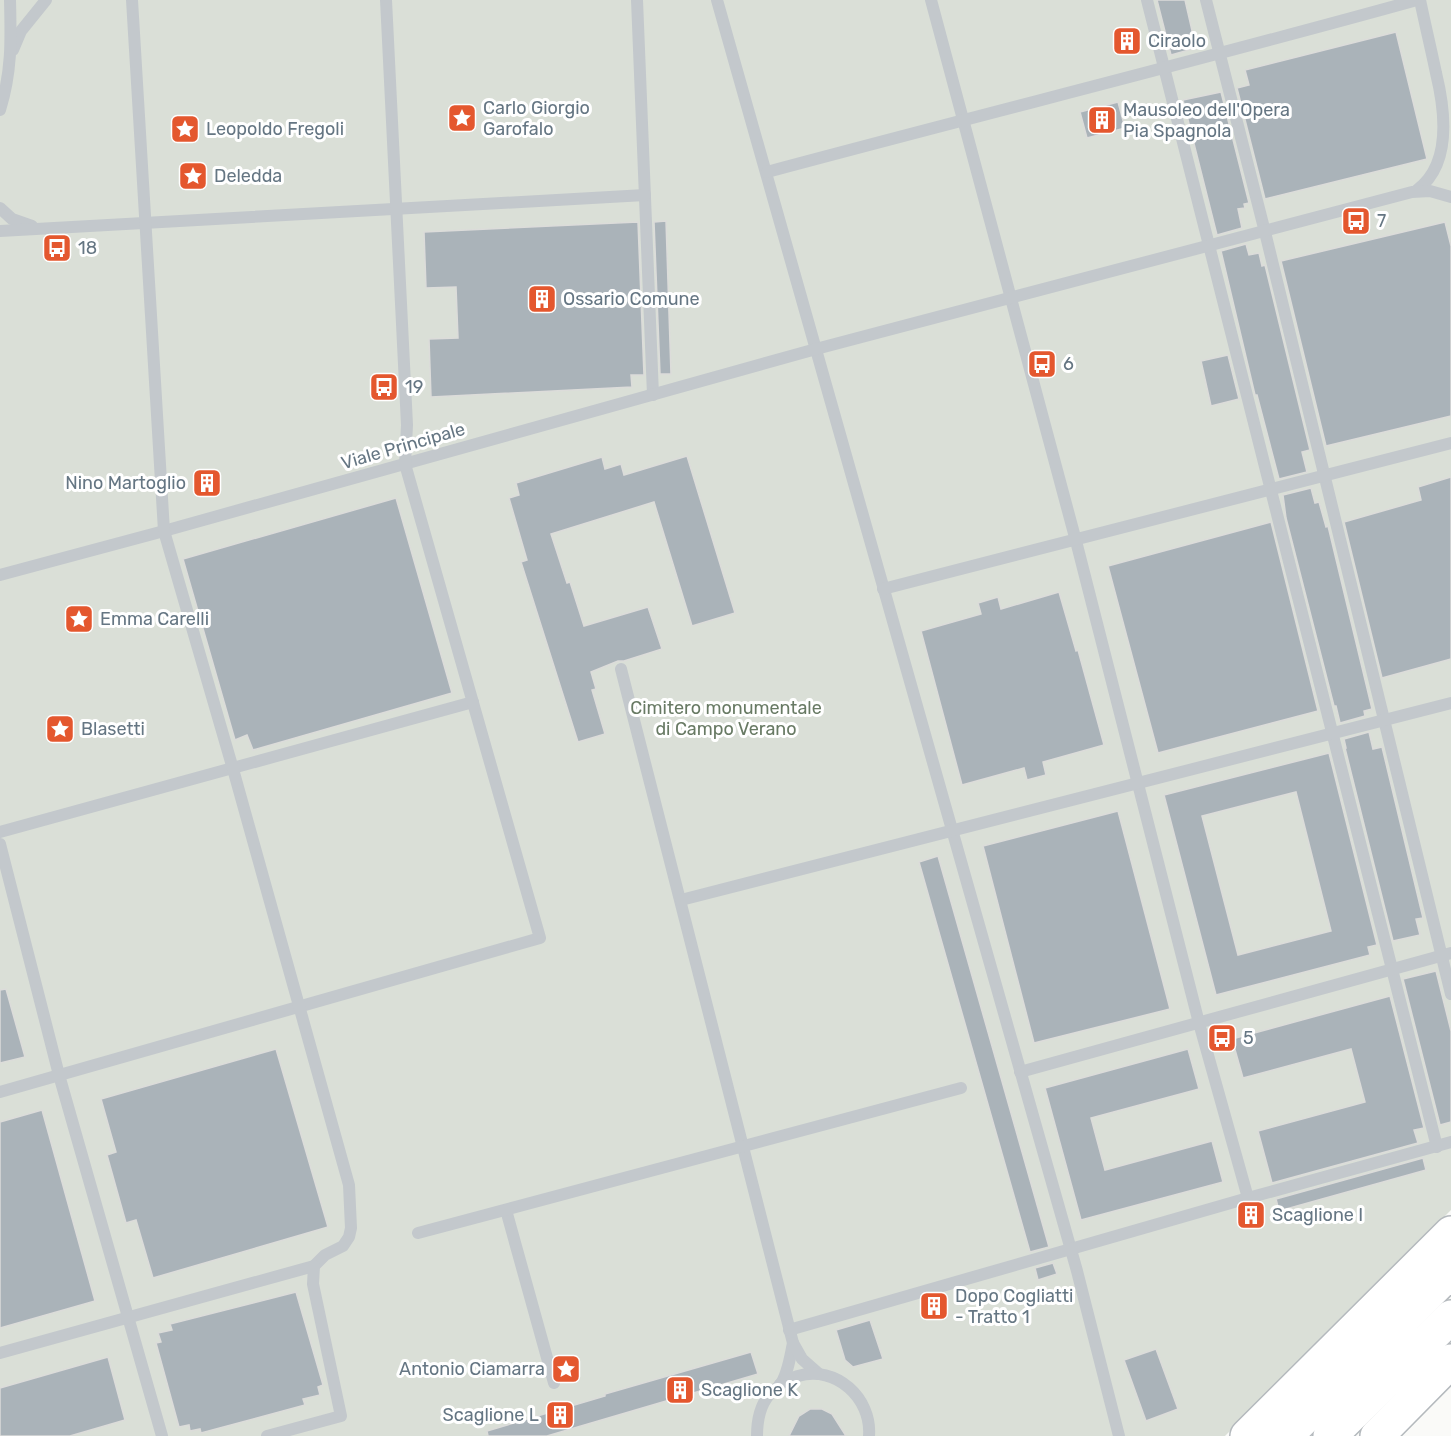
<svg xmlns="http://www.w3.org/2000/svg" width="1451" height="1436" font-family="Rubik,sans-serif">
  <rect width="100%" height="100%" fill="#fafaf8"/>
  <!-- green -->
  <path fill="#dadfd7" d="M0 0H1451V1210L1225 1436H0Z"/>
  <!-- building -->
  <g fill="#aab3b9" stroke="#dcdcda" stroke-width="1.5" fill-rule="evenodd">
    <path d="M1157 0H1185L1196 48 1171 55Z"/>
    <path d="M1396 32 1427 159 1265 199 1237 88 1249 85 1245 70Z"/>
    <path d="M1221 92 1249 203 1244 204 1245 208 1238 209 1242 228 1217 235 1183 100Z"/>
    <path d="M1118 102 1125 128 1087 138 1080 112Z"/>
    <path d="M666 221 671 374H660L654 222Z"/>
    <path d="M638 222 644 375H631L632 387 431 397 429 339 458 338 456 287 426 288 424 232Z"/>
    <path d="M1445 222 1451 246V416L1326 446 1281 261Z"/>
    <path d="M1246 244 1249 255 1259 253 1262 266 1265 265 1310 450 1302 452 1307 472 1279 479 1257 395H1255L1221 251Z"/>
    <path d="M1228 355 1239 399 1211 406 1201 361Z"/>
    <path d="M687 456 735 613 692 626 654 502 551 534 567 583 570 582 584 626 648 607 662 649 624 661H618L591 672 596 689 592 690 605 734 578 742 521 562 527 560 509 498 519 495 516 483 602 457 605 469 621 464 624 475Z"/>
    <path d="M1451 477V659L1382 678 1344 522 1421 500 1418 487Z"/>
    <path d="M1311 488 1315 503 1319 502 1326 527 1328 526 1372 709 1364 711 1365 716 1340 723 1336 706H1334L1286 518 1283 495Z"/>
    <path d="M396 498 452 693 253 750 247 735 235 740 183 559Z"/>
    <path d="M1271 522 1318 711 1158 753 1108 566Z"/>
    <path d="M1059 592 1076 651 1078 650 1104 745 1043 762 1046 775 1027 780 1024 768 962 785 921 631 981 614 978 603 998 597 1001 609Z"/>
    <path d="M1369 732 1373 749 1382 747 1423 918 1416 919 1420 935 1393 941 1345 748H1346L1344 739Z"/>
    <path d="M1329 753 1377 945 1368 947 1370 955 1216 995 1164 795ZM1296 792 1331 931 1238 955 1202 816Z"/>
    <path d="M1118 811 1170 1009 1034 1043 983 846Z"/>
    <path d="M938 856 1049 1247 1030 1252 919 862Z"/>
    <path d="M1436 971 1451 1031V1122L1440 1125 1403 979Z"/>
    <path d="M6 989 25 1057 0 1063V990Z"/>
    <path d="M1390 996 1424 1128 1414 1130 1418 1143 1272 1183 1258 1131 1365 1102 1351 1049 1243 1078 1232 1039Z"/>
    <path d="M276 1049 328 1227 153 1278 136 1220 126 1223 107 1155 116 1152 101 1099Z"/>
    <path d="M1188 1049 1199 1089 1091 1118 1105 1170 1212 1141 1223 1182 1081 1220 1045 1088Z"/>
    <path d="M42 1110 95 1301 0 1328V1122Z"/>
    <path d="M1423 1158 1426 1170 1279 1211 1276 1199Z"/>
    <path d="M1053 1263 1057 1274 1038 1280 1035 1268Z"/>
    <path d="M296 1292 323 1385 318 1387 320 1395 303 1399 305 1405 201 1433 200 1429 190 1431 189 1425 179 1427 156 1343 161 1342 158 1333 172 1330 170 1324Z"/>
    <path d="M870 1320 883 1359 853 1367 845 1360 836 1330Z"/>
    <path d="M1156 1349 1178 1409 1146 1421 1124 1360Z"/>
    <path d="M751 1352 758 1374 547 1436H488L487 1431 605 1396V1394Z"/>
    <path d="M108 1357 125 1420 70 1436H0V1388Z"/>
    <path d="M810 1409H822L832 1414 846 1436H789L799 1416Z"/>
  </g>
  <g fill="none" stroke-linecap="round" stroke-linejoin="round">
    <!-- trunk casing -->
    <g stroke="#b4b9bd" stroke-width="36">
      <g id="trunk">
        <path d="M1247 1436 1451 1233"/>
        <path d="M1286 1436 1451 1271"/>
        <path d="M1330 1436 1451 1317"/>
        <path d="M1377 1436 1451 1361"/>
      </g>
    </g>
    <!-- service -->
    <g stroke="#c3c8cc" stroke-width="12">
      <path d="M637 0 653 395"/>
      <path d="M717 0 1077 1271 1119 1436"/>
      <path d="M931 0 1076 541 1199 1023 1248 1198"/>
      <path d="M1147 0 1437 1147"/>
      <path d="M1206 0 1265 232 1451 994"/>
      <path d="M13 50 21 31 46 0"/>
      <path d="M0 110C12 71 11 40 10 0"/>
      <path d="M767 172C983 114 1201 60 1417 0"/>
      <path d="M1417 190C1451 165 1446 114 1436 73 1431 49 1425 24 1420 0"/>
      <path d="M0 208 12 219 32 226"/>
      <path d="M0 231 645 195"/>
      <path d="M0 575 164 531 816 349 1412 192 1430 191 1451 197"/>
      <path d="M883 589 1451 443"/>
      <path d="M621 669 793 1343C790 1357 788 1374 780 1385 777 1389 772 1391 769 1395 759 1407 757 1421 757 1436"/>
      <path d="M0 832 473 702"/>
      <path d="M0 844 59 1075 162 1436"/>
      <path d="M681 900 1451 703"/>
      <path d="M1020 1072 1451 953"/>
      <path d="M0 1092 540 938 405 464 407 425 386 0"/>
      <path d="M506 1210 554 1383"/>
      <path d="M418 1233 961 1088"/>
      <path d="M789 1330 1248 1198 1451 1142"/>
      <path d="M793 1343 802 1359 819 1374"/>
      <path d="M0 1353 314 1266 325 1255 343 1246 349 1237 351 1228 349 1185 233 769 164 531 132 0"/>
      <path d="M780 1384C786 1381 792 1378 798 1376 836 1365 872 1398 869 1436"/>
      <path d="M267 1436 341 1416 313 1284 314 1266"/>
    </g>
    <!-- trunk -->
    <use href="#trunk" stroke="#fff" stroke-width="33"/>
  </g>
  <!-- icons -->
  <defs>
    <g id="building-square" transform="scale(1.5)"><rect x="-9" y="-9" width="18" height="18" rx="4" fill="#e4572e" stroke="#fff"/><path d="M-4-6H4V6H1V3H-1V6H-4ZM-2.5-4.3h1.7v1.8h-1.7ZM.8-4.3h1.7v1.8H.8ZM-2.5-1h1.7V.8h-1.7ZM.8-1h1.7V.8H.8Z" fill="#fff"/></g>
    <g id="sight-square" transform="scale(1.5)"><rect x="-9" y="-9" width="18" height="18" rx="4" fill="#e4572e" stroke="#fff"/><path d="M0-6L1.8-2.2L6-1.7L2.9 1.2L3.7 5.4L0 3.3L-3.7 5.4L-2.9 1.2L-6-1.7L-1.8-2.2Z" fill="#fff"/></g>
    <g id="bus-square" transform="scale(1.5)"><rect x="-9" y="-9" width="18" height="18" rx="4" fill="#e4572e" stroke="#fff"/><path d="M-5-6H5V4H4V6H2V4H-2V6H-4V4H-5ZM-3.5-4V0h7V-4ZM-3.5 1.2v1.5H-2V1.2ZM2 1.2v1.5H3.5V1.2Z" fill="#fff"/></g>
  </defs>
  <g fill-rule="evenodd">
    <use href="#building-square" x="1127" y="41"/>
    <use href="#sight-square" x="462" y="118"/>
    <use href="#building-square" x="1102" y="120"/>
    <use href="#sight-square" x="185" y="129"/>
    <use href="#sight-square" x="193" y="176"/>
    <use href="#bus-square" x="1356" y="221"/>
    <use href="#bus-square" x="57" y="248"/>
    <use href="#building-square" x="542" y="299"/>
    <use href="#bus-square" x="1042" y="364"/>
    <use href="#bus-square" x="384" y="387"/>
    <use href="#building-square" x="207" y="483"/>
    <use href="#sight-square" x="79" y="619"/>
    <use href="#sight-square" x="60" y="729"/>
    <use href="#bus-square" x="1222" y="1038"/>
    <use href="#building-square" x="1251" y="1215"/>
    <use href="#building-square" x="934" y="1306"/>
    <use href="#sight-square" x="566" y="1369"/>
    <use href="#building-square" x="680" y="1390"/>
    <use href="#building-square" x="560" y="1415"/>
  </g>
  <g text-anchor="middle" stroke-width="6" stroke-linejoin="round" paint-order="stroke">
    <!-- poi labels -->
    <g font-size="18" fill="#657683" stroke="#fff" text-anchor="start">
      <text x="1148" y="47">Ciraolo</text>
      <text x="483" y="114">Carlo Giorgio<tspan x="483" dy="21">Garofalo</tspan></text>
      <text x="1123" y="116">Mausoleo dell'Opera<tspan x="1123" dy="21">Pia Spagnola</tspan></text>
      <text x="206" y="135">Leopoldo Fregoli</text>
      <text x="214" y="182">Deledda</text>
      <text x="1377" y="227">7</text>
      <text x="78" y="254">18</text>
      <text x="563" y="305">Ossario Comune</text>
      <text x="1063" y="370">6</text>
      <text x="405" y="393">19</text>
      <text x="186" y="489" text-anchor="end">Nino Martoglio</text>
      <text x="100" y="625">Emma Carelli</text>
      <text x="81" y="735">Blasetti</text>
      <text x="1243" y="1044">5</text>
      <text x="1272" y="1221">Scaglione I</text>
      <text x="955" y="1302">Dopo Cogliatti<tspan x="955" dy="21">- Tratto 1</tspan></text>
      <text x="545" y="1375" text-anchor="end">Antonio Ciamarra</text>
      <text x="701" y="1396">Scaglione K</text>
      <text x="539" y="1421" text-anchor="end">Scaglione L</text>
    </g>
    <!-- street labels -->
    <g font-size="18" fill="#657683" stroke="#fff">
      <text transform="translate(403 446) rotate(-16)" y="6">Viale Principale</text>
    </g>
    <!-- park labels -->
    <g font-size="18" fill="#687a64" stroke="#fff">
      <text x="726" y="714">Cimitero monumentale<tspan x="726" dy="21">di Campo Verano</tspan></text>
    </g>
  </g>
</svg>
